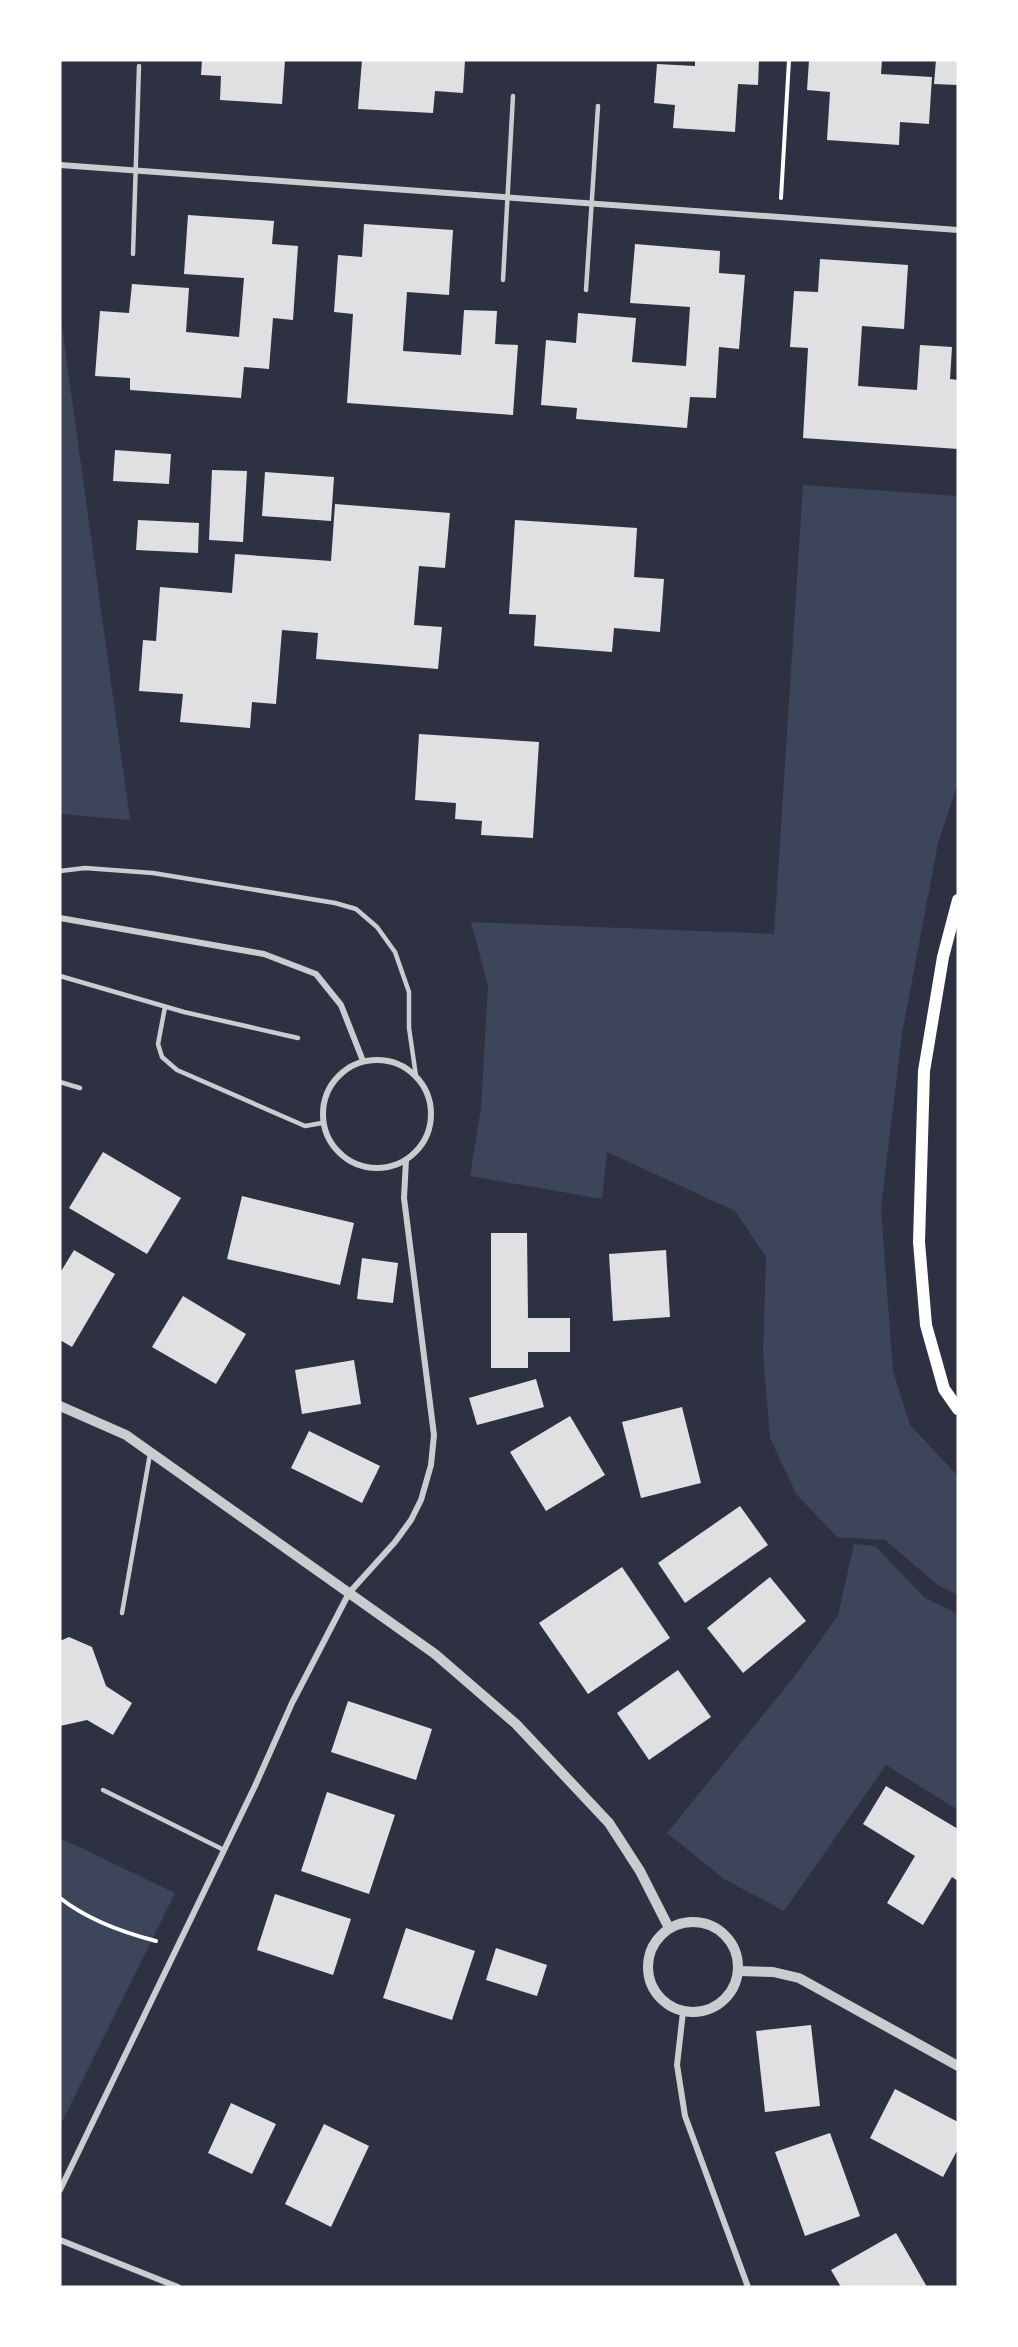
<svg xmlns="http://www.w3.org/2000/svg" width="1018" height="2347" font-family="'Roboto Condensed',sans-serif">
  <rect width="100%" height="100%" fill="#2d3142"/>
  <!-- green -->
  <g fill="#3c4559">
    <path d="M60 312 130 820 60 814Z"/>
    <path d="M803 485 958 496V783L938 843 902 1034 881 1208 893 1371 910 1425 958 1476V1595L939 1586 885 1540 837 1537 796 1494 770 1438 763 1353 766 1257 735 1211 607 1152 602 1199 470 1176 481 1107 488 986 471 922 774 934Z"/>
    <path d="M854 1544 875 1546 925 1598 958 1614V1810L886 1765 784 1911 724 1879 667 1833 794 1677 838 1615Z"/>
    <path d="M60 1838 175 1893 60 2126Z"/>
  </g>
  <!-- building -->
  <g fill="#e0e0e3">
    <path d="M202 60H285L282 104 220 100 221 76 201 75Z"/>
    <path d="M362 60H465L463 93 435 91 433 113 358 109Z"/>
    <path d="M695 60H759L758 85 738 84 735 132 673 128 675 105 654 103 657 64 695 66Z"/>
    <path d="M809 60H882L881 74 932 77 929 124 900 122 899 145 827 140 830 92 807 90Z"/>
    <path d="M936 60H958V85L934 84Z"/>
    <path d="M188 215 274 221 272 244 298 246 293 320 273 318 269 369 244 367 241 398 130 390V378L95 376 100 311 129 313 132 284 189 288 186 332 239 337 244 278 184 274Z"/>
    <path d="M364 224 453 230 449 295 407 292 403 351 461 355 464 310 497 311 495 344 518 345 513 415 347 403 353 314 334 312 338 255 362 257Z"/>
    <path d="M635 244 720 251 719 273 745 275 739 349 719 347 716 398 690 397 687 428 576 419 577 408 541 405 546 340 576 343 578 313 636 318 632 362 686 366 690 307 630 303Z"/>
    <path d="M820 259 908 265 904 329 862 326 858 386 917 390 920 345 952 347 950 379 958 380V449L803 438 808 348 790 347 794 291 818 292Z"/>
    <path d="M115 450 171 454 169 484 113 481Z"/>
    <path d="M212 470 247 471 243 542 209 540Z"/>
    <path d="M265 472 334 477 331 521 262 516Z"/>
    <path d="M335 504 450 513 445 568 419 566 414 625 442 627 438 669 316 659 318 633 282 630 276 704 252 702 250 728 180 722 183 694 139 691 143 640 156 641 160 587 232 593 235 554 331 561Z"/>
    <path d="M138 520 199 523 198 553 136 550Z"/>
    <path d="M515 520 637 528 634 577 664 579 660 632 614 628 612 652 534 646 536 615 509 614Z"/>
    <path d="M419 734 539 742 533 838 481 835 482 821 455 819 456 803 415 800Z"/>
    <path d="M103 1152 181 1198 147 1254 69 1208Z"/>
    <path d="M242 1196 354 1223 340 1285 227 1259Z"/>
    <path d="M491 1233H527L528 1318H570V1352H528V1368H491Z"/>
    <path d="M74 1250 115 1274 72 1347 60 1340V1273Z"/>
    <path d="M666 1250 670 1317 613 1321 609 1254Z"/>
    <path d="M362 1258 398 1263 393 1303 357 1299Z"/>
    <path d="M183 1296 246 1334 216 1384 152 1347Z"/>
    <path d="M354 1360 361 1404 302 1414 295 1370Z"/>
    <path d="M536 1379 544 1407 477 1425 469 1398Z"/>
    <path d="M682 1407 701 1483 641 1498 622 1422Z"/>
    <path d="M570 1416 605 1475 546 1511 510 1452Z"/>
    <path d="M309 1431 380 1466 362 1503 291 1468Z"/>
    <path d="M740 1506 768 1545 685 1603 658 1563Z"/>
    <path d="M622 1567 670 1638 588 1694 539 1623Z"/>
    <path d="M770 1577 806 1621 743 1673 707 1628Z"/>
    <path d="M69 1637 92 1647 106 1686 132 1703 113 1735 87 1720 60 1726V1641Z"/>
    <path d="M678 1670 711 1717 649 1760 617 1713Z"/>
    <path d="M348 1701 432 1729 416 1780 331 1752Z"/>
    <path d="M886 1786 958 1829V1881L952 1877 923 1925 887 1903 915 1856 863 1824Z"/>
    <path d="M327 1792 395 1815 369 1894 301 1871Z"/>
    <path d="M275 1894 351 1919 333 1975 257 1950Z"/>
    <path d="M406 1928 475 1951 452 2020 383 1998Z"/>
    <path d="M496 1948 547 1965 537 1996 486 1980Z"/>
    <path d="M811 2025 820 2106 765 2112 756 2031Z"/>
    <path d="M895 2089 958 2122V2149L943 2177 870 2138Z"/>
    <path d="M231 2103 276 2124 252 2174 208 2153Z"/>
    <path d="M324 2124 369 2146 331 2227 285 2204Z"/>
    <path d="M830 2133 860 2216 805 2236 775 2152Z"/>
    <path d="M896 2233 927 2287H841L831 2270Z"/>
  </g>
  <g fill="none" stroke-linecap="round" stroke-linejoin="round">
    <!-- path -->
    <g stroke="#fff" stroke-width="4">
      <path d="M781 198 789 60"/>
      <path d="M60 1898C88 1920 121 1932 156 1941"/>
    </g>
    <!-- service -->
    <g stroke="#caccd0" stroke-width="4.5">
      <path d="M133 254 139 66"/>
      <path d="M503 280 513 96"/>
      <path d="M586 290 598 106"/>
      <path d="M60 871 85 868 153 873 335 903 356 909 377 927 395 952 409 992V1028L416 1076"/>
      <path d="M60 976 184 1012 298 1038"/>
      <path d="M165 1007 158 1044 162 1057 177 1070 305 1126 322 1123"/>
      <path d="M60 1082 80 1088"/>
      <path d="M122 1613 150 1454"/>
      <path d="M103 1790 224 1850"/>
    </g>
    <!-- minor -->
    <g stroke="#caccd0" stroke-width="6">
      <path d="M60 165 958 230"/>
      <path d="M60 918 264 954 316 974 341 1005 363 1061"/>
      <circle cx="377" cy="1114" r="54"/>
      <path d="M683 2012 677 2065 685 2116 748 2287"/>
      <path d="M60 2190 255 1786 292 1703 349 1593 395 1542 411 1520 421 1500 431 1465 434 1435 404 1198 406 1160"/>
      <path d="M60 2240 178 2287"/>
    </g>
    <!-- tertiary -->
    <g stroke="#caccd0" stroke-width="10">
      <path d="M60 1406 126 1435 435 1654 516 1724 609 1823 640 1871 669 1928"/>
      <circle cx="693" cy="1967" r="45"/>
      <path d="M739 1971 773 1972 799 1978 958 2066"/>
    </g>
    <!-- secondary -->
    <path stroke="#fff" stroke-width="12" d="M958 900 943 957 924 1071 919 1242 926 1325 944 1389 958 1409"/>
  </g>
  <!-- border -->
  <rect width="1018" height="2347" fill="none" stroke="#ffffff" stroke-width="123"/>
</svg>
